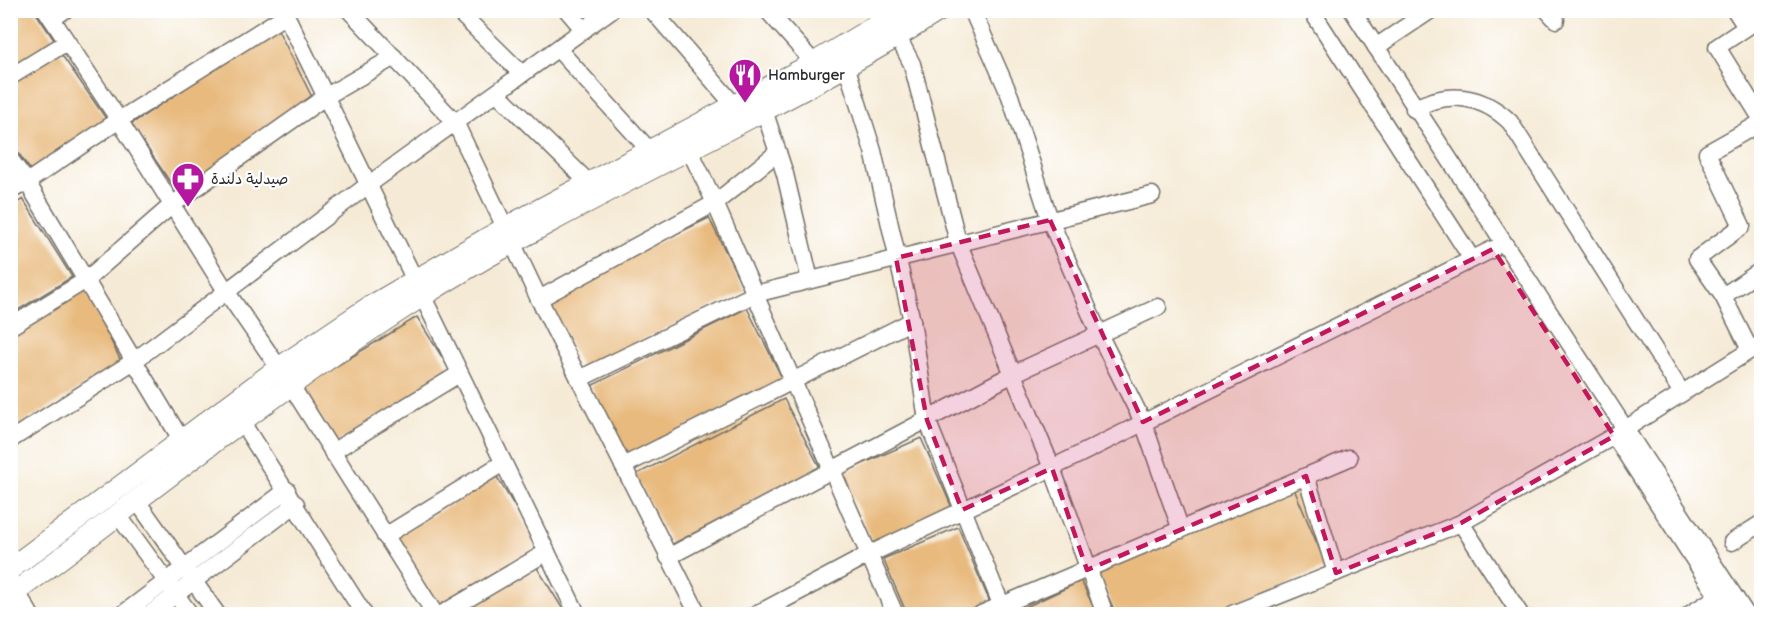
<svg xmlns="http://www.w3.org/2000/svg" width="1772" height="625" font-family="'Balsamiq Sans','Playpen Sans Arabic',sans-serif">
  <rect width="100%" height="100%" fill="#fff"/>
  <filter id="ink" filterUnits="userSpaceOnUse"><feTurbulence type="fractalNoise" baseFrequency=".0167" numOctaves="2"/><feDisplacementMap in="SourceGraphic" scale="12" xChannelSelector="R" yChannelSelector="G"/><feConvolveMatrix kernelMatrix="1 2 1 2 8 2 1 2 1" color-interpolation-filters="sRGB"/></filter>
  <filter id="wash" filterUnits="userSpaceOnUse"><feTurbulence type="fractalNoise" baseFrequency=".008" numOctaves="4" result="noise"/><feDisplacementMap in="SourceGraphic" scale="24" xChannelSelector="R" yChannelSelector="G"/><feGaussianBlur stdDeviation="1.35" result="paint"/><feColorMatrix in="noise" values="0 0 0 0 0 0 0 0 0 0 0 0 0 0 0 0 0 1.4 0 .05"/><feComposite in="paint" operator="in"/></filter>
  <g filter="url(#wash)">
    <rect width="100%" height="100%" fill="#f5ead5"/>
    <g id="blocks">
      <!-- building -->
      <g fill="#e8ba7e">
        <path d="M10 10H34L54 40 10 70Z"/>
        <path d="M277 28 313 99 179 195 131 124Z"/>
        <path d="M59 51 107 120 31 171 10 141V85Z"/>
        <path d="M23 199 72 277 10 315V207Z"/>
        <path d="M709 218 745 291 582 369 547 297Z"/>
        <path d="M84 287 122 363 10 431V334Z"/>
        <path d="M747 308 783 380 627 457 591 386Z"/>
        <path d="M417 317 452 373 337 443 302 387Z"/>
        <path d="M784 399 820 468 671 545 635 475Z"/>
        <path d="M921 438 953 510 874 545 842 473Z"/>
        <path d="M497 477 539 547 437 607 396 537Z"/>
        <path d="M1294 489 1327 567 1216 614H1116L1097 572Z"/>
        <path d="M958 527 991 605 968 614H907L883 559Z"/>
        <path d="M536 566 566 614H458Z"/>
        <path d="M1081 581 1097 614H1014L1013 613Z"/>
      </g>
    </g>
  </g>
  <g filter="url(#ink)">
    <use href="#blocks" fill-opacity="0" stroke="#726e66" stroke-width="1.5"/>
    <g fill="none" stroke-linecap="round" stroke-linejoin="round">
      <!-- minor casing -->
      <g stroke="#726e66" stroke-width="19">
        <g id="minor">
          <path d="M46 10 119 120 226 291 290 384 435 614"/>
          <path d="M349 10 455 122 539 299 698 614"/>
          <path d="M457 10 522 74"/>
          <path d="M567 10 584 30"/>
          <path d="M652 10 734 105"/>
          <path d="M767 10 814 63"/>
          <path d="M880 10 898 37 912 64 958 242 1052 468 1105 614"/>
          <path d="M972 10 1010 96 1050 220 1099 334 1143 422 1181 530"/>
          <path d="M1311 10 1472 259"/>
          <path d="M1352 10 1746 614"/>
          <path d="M1547 10 1556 20"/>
          <path d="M1735 10 1746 27"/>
          <path d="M1762 17 1717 47 1762 120"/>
          <path d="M52 19 65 10"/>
          <path d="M1376 47 1431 10"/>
          <path d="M558 49 650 151"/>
          <path d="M846 65 873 151 912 321 927 420 1005 614"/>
          <path d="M10 77 67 42"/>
          <path d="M497 93 589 183"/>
          <path d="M1414 109C1448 90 1482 95 1510 122L1682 393"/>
          <path d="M764 110 785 174 810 280"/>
          <path d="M684 138 715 203 895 614"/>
          <path d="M10 159 27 182 119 120 286 15 577 614"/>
          <path d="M10 191 27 182 182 441"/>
          <path d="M1723 296 1697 259 1742 226 1707 153 1762 122"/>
          <path d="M539 299 715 203 778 152"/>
          <path d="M10 327 86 280 172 205 325 97 394 57"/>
          <path d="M1750 350 1723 296 1762 270"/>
          <path d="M579 379 755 294 1152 195"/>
          <path d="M241 421 364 614"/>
          <path d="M10 440 134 361 368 185 611 10"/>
          <path d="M1617 440 1729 614"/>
          <path d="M332 452 459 374"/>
          <path d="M623 466 912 321"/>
          <path d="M1306 476 1336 573"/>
          <path d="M137 501 217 614"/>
          <path d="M118 515 190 614"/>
          <path d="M1461 523 1520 614"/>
          <path d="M385 536 503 463"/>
          <path d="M1732 542 1762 523"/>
          <path d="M668 557 1013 374 1158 307"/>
          <path d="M10 580 30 614"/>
          <path d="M123 614 287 490"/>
          <path d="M150 614 296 504"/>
          <path d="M442 614 547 552"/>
          <path d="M757 614 870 554 1052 468 1493 249"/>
          <path d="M981 614 1349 458"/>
          <path d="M1232 614 1461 523 1614 436 1762 343"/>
          <path d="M1690 614 1717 597"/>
        </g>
      </g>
      <!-- major casing -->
      <g stroke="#726e66" stroke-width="23">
        <g id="major">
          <path d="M10 569 279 368 368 308 505 228 814 63 902 10"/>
          <path d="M10 596C147 495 278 387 422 296 589 191 773 116 940 10"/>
        </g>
      </g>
      <!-- minor -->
      <use href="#minor" stroke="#fff" stroke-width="16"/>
      <!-- major -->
      <use href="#major" stroke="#fff" stroke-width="21"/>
    </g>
  </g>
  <!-- marked area -->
  <path fill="#c2185b" fill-opacity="0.2" stroke="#c2185b" stroke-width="4.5" stroke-dasharray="12 8" stroke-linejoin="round" d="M1050 220 1143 422 1493 249 1614 436 1461 523 1336 573 1306 476 1087 570 1052 468 962 510 927 420 896 258Z"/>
  <!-- icons -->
  <defs>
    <g id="restaurant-pin" transform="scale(1.725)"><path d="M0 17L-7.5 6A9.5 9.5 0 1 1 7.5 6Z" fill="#b5179e" stroke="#fff"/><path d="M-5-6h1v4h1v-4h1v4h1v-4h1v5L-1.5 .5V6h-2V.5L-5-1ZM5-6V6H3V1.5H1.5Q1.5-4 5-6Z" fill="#fff"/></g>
    <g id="pharmacy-pin" transform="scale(1.725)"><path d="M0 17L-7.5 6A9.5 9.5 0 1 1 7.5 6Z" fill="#b5179e" stroke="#fff"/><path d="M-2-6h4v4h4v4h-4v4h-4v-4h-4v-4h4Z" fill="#fff"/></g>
  </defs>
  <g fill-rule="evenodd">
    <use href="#restaurant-pin" x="745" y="75"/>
    <use href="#pharmacy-pin" x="188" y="179"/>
  </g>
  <g text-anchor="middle" stroke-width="4.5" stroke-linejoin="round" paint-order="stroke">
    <!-- poi labels -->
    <g font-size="15" fill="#2b2b2b" stroke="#fff" text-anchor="start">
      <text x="768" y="80">Hamburger</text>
      <text x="211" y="184">صيدلية دلندة</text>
    </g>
  </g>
  <!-- margin -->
  <rect width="1772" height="625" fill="none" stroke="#fff" stroke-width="36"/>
</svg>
